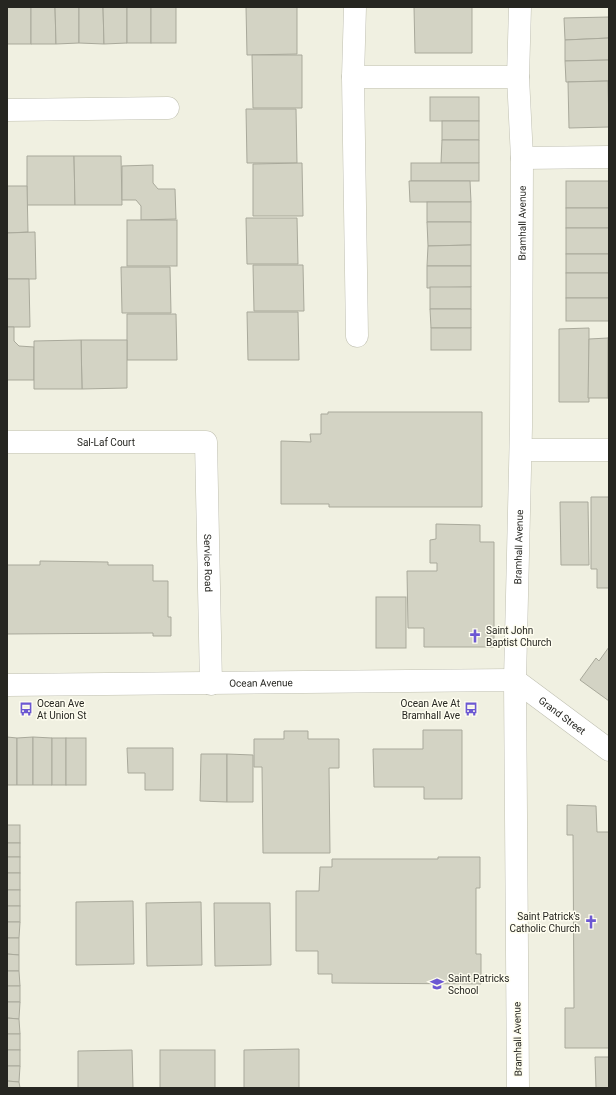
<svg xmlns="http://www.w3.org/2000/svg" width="616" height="1095" font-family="Roboto,sans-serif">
  <rect width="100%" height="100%" fill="#f0f0e1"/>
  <!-- building -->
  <g fill="#d3d3c4" stroke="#a9a99b">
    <rect x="7" y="7" width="24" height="37"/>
    <path d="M31 7H55L56 44H31Z"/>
    <path d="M55 7H79V43L56 44Z"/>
    <path d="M79 7H103L104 44 79 43Z"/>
    <path d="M103 7H127V43L104 44Z"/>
    <rect x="127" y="7" width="24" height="36"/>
    <rect x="151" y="7" width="25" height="36"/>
    <path d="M246 7H297V54L247 55Z"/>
    <path d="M414 7H472V53H415Z"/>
    <path d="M609 17V38L565 40 564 18Z"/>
    <path d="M609 38V60L565 61V40Z"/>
    <path d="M252 55H302V108H253Z"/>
    <path d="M609 60V81L566 82 565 61Z"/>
    <path d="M608 81 609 127 569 128 568 82Z"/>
    <rect x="430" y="97" width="49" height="24"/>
    <path d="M246 109H296L297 163H247Z"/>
    <rect x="442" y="121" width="37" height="19"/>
    <path d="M442 140H479V163H441Z"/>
    <path d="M27 156H74L75 205H27Z"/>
    <path d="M74 156H121L122 205H75Z"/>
    <path d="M302 163 303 216H253V164Z"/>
    <rect x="411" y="163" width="68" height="18"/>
    <path d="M153 165V183L158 189H175L176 219 141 220V206L136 200H122V166Z"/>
    <path d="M409 181H470L471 202H410Z"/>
    <rect x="566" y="181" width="43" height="27"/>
    <path d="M7 186H27L28 232 7 233Z"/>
    <rect x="427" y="202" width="44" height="20"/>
    <rect x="566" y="208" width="43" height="20"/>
    <path d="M246 218H297L298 264H247Z"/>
    <rect x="127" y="220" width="50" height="46"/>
    <path d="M427 222H471V245L428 246Z"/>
    <rect x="566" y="228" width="43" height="26"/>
    <path d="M35 232 36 279H7V233Z"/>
    <path d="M471 245V266H427L428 246Z"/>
    <rect x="566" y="254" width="43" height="19"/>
    <path d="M253 265H303L304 311H254Z"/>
    <path d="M427 266H471V287L427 288Z"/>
    <path d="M121 267H170L171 313H122Z"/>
    <rect x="566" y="273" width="43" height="25"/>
    <path d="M7 279H29L30 327H7Z"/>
    <rect x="430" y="287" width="41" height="22"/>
    <rect x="566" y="298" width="43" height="23"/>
    <path d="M430 309H471V328H431Z"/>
    <path d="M247 312H298L299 360H248Z"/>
    <path d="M127 314H176L177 360H127Z"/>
    <path d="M7 327H14V341L19 346 34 347V380H7Z"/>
    <rect x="431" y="328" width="40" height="22"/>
    <path d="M589 328V402H559V329Z"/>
    <rect x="608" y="338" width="1" height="60"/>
    <path d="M608 338V398H588L589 339Z"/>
    <path d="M81 340H127V388L82 389Z"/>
    <path d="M81 340 82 389H34V341Z"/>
    <path d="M328 412H482V507H329V504H281V441L311 442 310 434H321V414H328Z"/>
    <path d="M591 497H609V588H597V569H591Z"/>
    <path d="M560 502H588L589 565H561Z"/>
    <path d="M436 524 480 525V542H494V647H424V628H408L407 571H437V563H430V540L436 539Z"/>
    <path d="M40 561 108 562V565H153V581H168V617H171V636H153V633L7 634V565H40Z"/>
    <rect x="376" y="597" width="30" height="51"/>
    <path d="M609 647V701L580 680 596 658 599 661Z"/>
    <path d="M423 730H462V799H424V787H374L373 749H423Z"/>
    <path d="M284 731H308V739H339V768H329L330 853H263L262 767H254V739H284Z"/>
    <path d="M7 737 17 738V785H7Z"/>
    <path d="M33 737V785H17V738Z"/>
    <path d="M33 737 52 738V785H33Z"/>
    <rect x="52" y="738" width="14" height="47"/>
    <rect x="66" y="738" width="20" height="47"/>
    <path d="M127 748H173V790H145V773H128Z"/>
    <path d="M201 754H227V802L200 801Z"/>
    <path d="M227 754 253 755V802H227Z"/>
    <path d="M567 805 596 806 597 832H609V1048H565V1008H574L573 835H567Z"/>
    <rect x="7" y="825" width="13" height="18"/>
    <rect x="7" y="843" width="13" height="14"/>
    <rect x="7" y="857" width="13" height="16"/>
    <path d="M438 857H480V888H476V954H481V984L332 983V974H318V951H296V891H319L320 867H332V859H438Z"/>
    <rect x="7" y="873" width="13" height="17"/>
    <rect x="7" y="890" width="13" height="16"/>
    <path d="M133 901 134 964 76 965V902Z"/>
    <path d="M201 902 202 965 147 966 146 903Z"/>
    <path d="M214 903H270L271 965 215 966Z"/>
    <rect x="7" y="906" width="13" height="16"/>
    <path d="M7 922H20L19 938H7Z"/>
    <path d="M7 938H19V955L7 954Z"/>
    <path d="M7 954 19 955V971H7Z"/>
    <path d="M7 971H19L20 986H7Z"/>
    <rect x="7" y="986" width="13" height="16"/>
    <path d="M7 1002H20L19 1019 7 1018Z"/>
    <path d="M7 1018 19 1019 20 1034H7Z"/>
    <rect x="7" y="1034" width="13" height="16"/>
    <path d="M299 1049V1088H244V1050Z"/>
    <rect x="7" y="1050" width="13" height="16"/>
    <path d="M132 1050 133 1088H78V1051Z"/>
    <rect x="160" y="1050" width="55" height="38"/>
    <path d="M595 1057H609V1088H596Z"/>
    <path d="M7 1066H20L19 1082 7 1081Z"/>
    <path d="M7 1081 19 1082 20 1088H7Z"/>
  </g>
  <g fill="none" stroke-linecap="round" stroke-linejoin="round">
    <!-- minor casing -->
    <g stroke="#c0c0b2" stroke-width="23">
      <g id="minor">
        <path d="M353 77 355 7"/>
        <path d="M7 110 168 108"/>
        <path d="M522 158 609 157"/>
        <path d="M357 336 353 77H518"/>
        <path id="s1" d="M7 442H206L211 684"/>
        <path d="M521 450H609"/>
        <path id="s2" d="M518 1088 515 680 521 427 522 158 518 77 520 7"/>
      </g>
    </g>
    <!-- tertiary casing -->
    <g stroke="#c0c0b2" stroke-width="23">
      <g id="tertiary">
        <path id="s3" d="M7 685 515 680 609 750"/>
      </g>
    </g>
    <!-- minor -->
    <use href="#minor" stroke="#fff" stroke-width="22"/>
    <!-- tertiary -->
    <use href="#tertiary" stroke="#fff" stroke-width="22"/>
  </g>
  <!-- icons -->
  <defs>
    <g id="church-bare" transform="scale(1.08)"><path d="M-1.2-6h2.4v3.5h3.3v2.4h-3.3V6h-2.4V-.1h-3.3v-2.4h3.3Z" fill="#6c58d2" stroke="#fefdef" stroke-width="2.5" paint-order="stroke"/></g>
    <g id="bus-bare" transform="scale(1.08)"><path d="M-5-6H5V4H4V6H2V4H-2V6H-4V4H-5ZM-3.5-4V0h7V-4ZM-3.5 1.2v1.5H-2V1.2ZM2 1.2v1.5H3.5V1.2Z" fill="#6c58d2" stroke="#fefdef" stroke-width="2.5" paint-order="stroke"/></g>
    <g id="school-bare" transform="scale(1.08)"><path d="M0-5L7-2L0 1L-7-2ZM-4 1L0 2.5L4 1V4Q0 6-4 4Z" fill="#6c58d2" stroke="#fefdef" stroke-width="2.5" paint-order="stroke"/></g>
  </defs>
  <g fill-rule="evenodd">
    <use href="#church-bare" x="475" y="636"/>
    <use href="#bus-bare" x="26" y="709"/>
    <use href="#bus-bare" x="471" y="709"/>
    <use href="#church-bare" x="591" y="922"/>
    <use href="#school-bare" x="437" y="984"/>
  </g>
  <g text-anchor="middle" stroke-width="3" stroke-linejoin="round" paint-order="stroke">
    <!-- street labels -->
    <g font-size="10" fill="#262621" stroke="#fefdef">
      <text dy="4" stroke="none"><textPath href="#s2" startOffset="865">Bramhall Avenue</textPath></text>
      <text dy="4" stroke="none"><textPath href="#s1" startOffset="99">Sal-Laf Court</textPath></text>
      <text dy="4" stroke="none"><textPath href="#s2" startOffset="541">Bramhall Avenue</textPath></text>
      <text dy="4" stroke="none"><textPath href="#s1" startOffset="320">Service Road</textPath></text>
      <text dy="4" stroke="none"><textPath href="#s3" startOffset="254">Ocean Avenue</textPath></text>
      <text dy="4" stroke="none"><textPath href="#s3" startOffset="567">Grand Street</textPath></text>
      <text transform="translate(517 1039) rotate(-91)" y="4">Bramhall Avenue</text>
    </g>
    <!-- poi labels -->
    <g font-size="10" fill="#262621" stroke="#fefdef" text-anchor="start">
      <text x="486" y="634">Saint John<tspan x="486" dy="12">Baptist Church</tspan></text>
      <text x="37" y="707">Ocean Ave<tspan x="37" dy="12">At Union St</tspan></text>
      <text x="460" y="707" text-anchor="end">Ocean Ave At<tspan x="460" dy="12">Bramhall Ave</tspan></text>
      <text x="580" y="920" text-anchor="end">Saint Patrick's<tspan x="580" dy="12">Catholic Church</tspan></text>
      <text x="448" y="982">Saint Patricks<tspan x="448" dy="12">School</tspan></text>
    </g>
  </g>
  <!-- border -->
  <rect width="616" height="1095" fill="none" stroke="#262621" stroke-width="16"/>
</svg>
